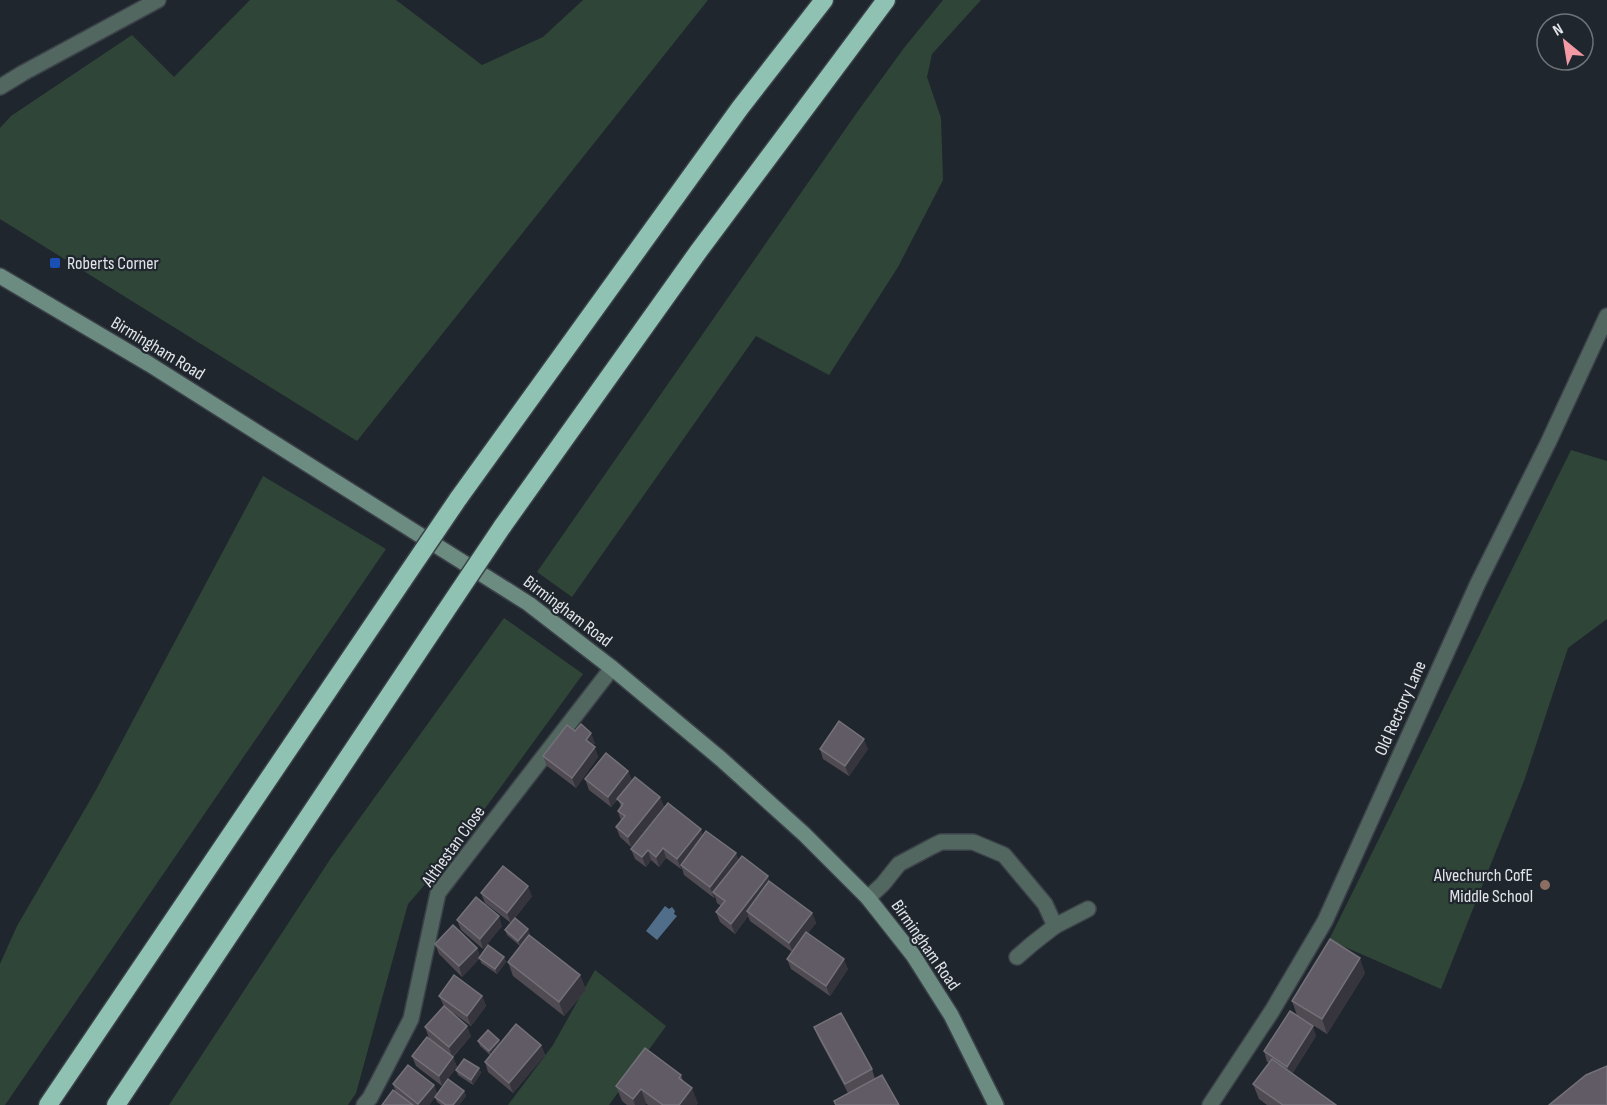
<svg xmlns="http://www.w3.org/2000/svg" width="1607" height="1105" font-family="'Sofia Sans Condensed',sans-serif">
  <rect width="100%" height="100%" fill="#20262d"/>
  <!-- green -->
  <g fill="#2f4538">
    <path d="M250 0H396L482 65 543 37 583 0H708L357 441 0 219V128L11 116 132 35 174 77Z"/>
    <path d="M943 0H981L932 54 927 77 941 118 943 180 898 267 829 375 756 336 572 597 537 572 858 111 904 48Z"/>
    <path d="M1571 450 1607 461V619L1568 648 1524 781 1441 989 1329 940Z"/>
    <path d="M263 476 386 549 5 1105H0V964L17 926 96 790Z"/>
    <path d="M504 618 583 674 454 851 408 904 356 1093 348 1105H169L331 858Z"/>
    <path d="M595 970 666 1026 609 1105H508L553 1045Z"/>
  </g>
  <!-- water -->
  <path fill="#506e8a" d="M665 906 669 909 672 907 675 911 674 914 677 916 657 940 646 931Z"/>
  <g fill="none" stroke-linecap="round" stroke-linejoin="round">
    <!-- minor casing -->
    <g stroke="#3b4148" stroke-width="18">
      <g id="minor">
        <path d="M0 87 23 73 158 0"/>
        <path d="M868 898 883 884 899 864 931 847 941 842H973L1004 855 1045 904 1055 926 1088 909"/>
        <path d="M1017 957 1032 944 1055 926"/>
        <path d="M364 1105 370 1098 411 1019 438 893 612 668"/>
        <path d="M1210 1105 1272 1011 1325 921 1478 583 1548 443 1607 316"/>
      </g>
    </g>
    <!-- secondary casing -->
    <g stroke="#3b4148" stroke-width="18">
      <path id="secondary" d="M0 276 149 364 529 604 612 668 721 759 804 834 868 898 913 955 951 1015 996 1105"/>
    </g>
    <!-- motorway casing -->
    <g stroke="#3b4148" stroke-width="21">
      <g id="motorway">
        <path d="M458 499 740 108 824 0"/>
        <path d="M502 527 698 252 886 0"/>
        <path d="M48 1105 403 580"/>
        <path d="M116 1105 445 612"/>
      </g>
    </g>
    <!-- minor -->
    <use href="#minor" stroke="#536761" stroke-width="15"/>
    <!-- secondary -->
    <use href="#secondary" stroke="#6c8c82" stroke-width="15"/>
    <!-- motorway -->
    <use href="#motorway" stroke="#90c2b3" stroke-width="18"/>
    <!-- motorway-bridge casing -->
    <g stroke="#3b4148" stroke-width="21" stroke-linecap="butt">
      <g id="motorway-bridge">
        <path d="M403 580 458 499"/>
        <path d="M445 612 502 527"/>
      </g>
    </g>
    <!-- motorway-bridge -->
    <use href="#motorway-bridge" stroke="#90c2b3" stroke-width="18"/>
  </g>
  <!-- wall -->
  <g fill="#504b53">
    <path d="M575 731 595 743 593 745 598 757 576 788 547 766 543 756Z"/>
    <path d="M820 749H868L849 776 823 759Z"/>
    <path d="M628 771 632 781 660 797 664 807 631 847 620 837 616 827 621 821 618 811 621 807 618 799 611 807 589 790 585 779Z"/>
    <path d="M703 835 736 853 738 860 769 881 812 913 816 923 807 934 848 969 830 996 791 969 787 959 792 952 750 921 748 916 735 934 720 922 716 912 721 906 717 903 715 896 714 898 684 875 682 868 681 869 666 858 659 867 651 860 646 867 635 859 631 849Z"/>
    <path d="M481 893 532 896 511 923 485 903Z"/>
    <path d="M457 920 502 926 483 949 461 930Z"/>
    <path d="M505 930 530 934 520 946 507 935Z"/>
    <path d="M435 944 477 948 480 957H504L506 962 497 974 481 963 480 958 462 977 439 954Z"/>
    <path d="M508 962 580 975 586 990 564 1016 513 976Z"/>
    <path d="M1365 973 1327 1034 1297 1015 1292 1001Z"/>
    <path d="M439 996H482L486 1006 471 1026 452 1012 471 1036 453 1057 457 1067 442 1086 416 1066 412 1056 442 1049 429 1038 425 1027 444 1006Z"/>
    <path d="M814 1027 872 1069 875 1079 848 1093 818 1037Z"/>
    <path d="M1316 1036 1292 1074 1336 1105H1267L1259 1099 1253 1084 1269 1062H1267L1264 1051Z"/>
    <path d="M478 1041 541 1045 545 1055 513 1093 488 1072 485 1062 490 1055 480 1046Z"/>
    <path d="M479 1068 481 1073 473 1085 458 1075 456 1070Z"/>
    <path d="M681 1075 683 1081 698 1103 696 1105H648L646 1103 645 1105H627L622 1101 616 1086Z"/>
    <path d="M393 1084 434 1085 437 1094 464 1091 466 1096 459 1105H441L437 1102 435 1097 429 1105H382L396 1093Z"/>
  </g>
  <!-- shaded-wall -->
  <g fill="#36353d">
    <path d="M591 733 595 743 589 750 586 740Z"/>
    <path d="M864 739 868 749 849 776 845 766Z"/>
    <path d="M595 747 598 757 576 788 572 778Z"/>
    <path d="M628 771 632 781 611 807 608 797Z"/>
    <path d="M660 797 664 807 631 847 628 837Z"/>
    <path d="M701 829 704 839 681 865 682 868 681 869 677 859Z"/>
    <path d="M663 848 666 858 659 867 656 857Z"/>
    <path d="M648 850 651 860 646 867 642 857Z"/>
    <path d="M736 853 740 863 713 892 715 896 714 898 710 887Z"/>
    <path d="M768 876 771 886 747 911 748 916 735 934 731 924Z"/>
    <path d="M528 886 532 896 511 923 507 913Z"/>
    <path d="M812 913 816 923 793 953 789 943Z"/>
    <path d="M499 916 502 926 483 949 480 939Z"/>
    <path d="M528 929 530 934 520 946 518 941Z"/>
    <path d="M477 948 480 958 462 977 459 966Z"/>
    <path d="M504 957 506 962 497 974 495 969Z"/>
    <path d="M1360 958 1365 973 1327 1034 1322 1019Z"/>
    <path d="M844 959 848 969 830 996 826 986Z"/>
    <path d="M580 975 586 990 564 1016 559 1002Z"/>
    <path d="M482 996 486 1006 471 1026 467 1016Z"/>
    <path d="M467 1026 471 1036 452 1057 449 1047Z"/>
    <path d="M1313 1026 1316 1036 1290 1077 1287 1067Z"/>
    <path d="M499 1040 501 1045 491 1056 489 1051Z"/>
    <path d="M541 1045 545 1055 513 1093 509 1083Z"/>
    <path d="M453 1057 457 1067 442 1086 439 1076Z"/>
    <path d="M479 1068 481 1073 473 1085 471 1080Z"/>
    <path d="M434 1085 437 1095 429 1105H419L418 1104Z"/>
    <path d="M692 1088 698 1103 696 1105H679Z"/>
    <path d="M641 1089 646 1103 645 1105H635L633 1099Z"/>
    <path d="M464 1091 466 1096 459 1105H453Z"/>
  </g>
  <!-- building -->
  <g fill="#605b64" stroke="#747179" stroke-width="1.5">
    <path d="M839 721 864 739 845 766 820 749Z"/>
    <path d="M581 724 591 733 586 740 595 747 572 778 543 756 567 725 575 731Z"/>
    <path d="M606 753 628 771 608 797 585 779Z"/>
    <path d="M635 777 660 797 628 837 616 827 625 816 618 811 623 804 617 799Z"/>
    <path d="M668 803 701 829 677 859 663 848 656 857 648 850 642 857 631 849Z"/>
    <path d="M706 831 736 853 710 887 681 865Z"/>
    <path d="M742 856 768 876 731 924 716 912 725 901 713 892Z"/>
    <path d="M503 866 528 886 507 913 481 893Z"/>
    <path d="M769 881 812 913 789 943 747 911Z"/>
    <path d="M476 897 499 916 480 939 457 920Z"/>
    <path d="M515 918 528 929 518 941 505 930Z"/>
    <path d="M453 925 477 948 459 966 435 944Z"/>
    <path d="M806 932 844 959 826 986 787 959Z"/>
    <path d="M529 935 580 975 559 1002 508 962Z"/>
    <path d="M1330 939 1360 958 1322 1019 1292 1001Z"/>
    <path d="M488 945 504 957 495 969 479 958Z"/>
    <path d="M454 975 482 996 467 1016 439 996Z"/>
    <path d="M444 1006 467 1026 449 1047 425 1027Z"/>
    <path d="M1290 1011 1313 1026 1287 1067 1264 1051Z"/>
    <path d="M841 1013 872 1069 845 1084 814 1027Z"/>
    <path d="M516 1024 541 1045 509 1083 485 1062Z"/>
    <path d="M488 1030 499 1040 489 1051 478 1041Z"/>
    <path d="M427 1037 453 1057 439 1076 412 1056Z"/>
    <path d="M645 1048 681 1075 679 1078 692 1088 679 1105H663L641 1089 633 1099 616 1086Z"/>
    <path d="M464 1059 479 1068 471 1080 456 1070Z"/>
    <path d="M1272 1059 1336 1105H1283L1253 1084Z"/>
    <path d="M408 1065 434 1085 418 1104 393 1084Z"/>
    <path d="M1607 1066V1105H1549L1586 1075Z"/>
    <path d="M882 1075 899 1105H836L834 1101Z"/>
    <path d="M448 1079 464 1091 453 1105H446L435 1097Z"/>
    <path d="M393 1090 413 1105H382Z"/>
  </g>
  <!-- markers -->
  <rect fill="#1a4fb4" stroke="#20262d" stroke-width="2" x="49" y="257" width="12" height="12" rx="3"/>
  <circle fill="#8d6e63" stroke="#20262d" stroke-width="2" cx="1545" cy="885" r="6"/>
  <g text-anchor="middle" stroke-width="4.5" stroke-linejoin="round" paint-order="stroke">
    <!-- poi labels -->
    <g font-size="18" fill="#e2e6eb" stroke="#20262d" text-anchor="start">
      <text x="67" y="269">Roberts Corner</text>
      <text x="1533" y="881" text-anchor="end">Alvechurch CofE<tspan x="1533" dy="21">Middle School</tspan></text>
    </g>
    <!-- street labels -->
    <g font-size="18" fill="#e2e6eb" stroke="#20262d">
      <text transform="translate(158 348) rotate(31)" y="6">Birmingham Road</text>
      <text transform="translate(568 611) rotate(37)" y="6">Birmingham Road</text>
      <text transform="translate(1400 708) rotate(-66)" y="6">Old Rectory Lane</text>
      <text transform="translate(453 846) rotate(-54)" y="6">Althestan Close</text>
      <text transform="translate(926 945) rotate(55)" y="6">Birmingham Road</text>
    </g>
  </g>
  <!-- north arrow -->
  <g transform="translate(1565 42) rotate(330)"><circle r="28" fill="#20262d" stroke="#6e7379" stroke-width="1.5"/>
  <path d="M0-4.5L10 22L0 15L-10 22Z" fill="#f49aa4"/>
  <text y="-9" font-size="16" font-weight="bold" text-anchor="middle" fill="#e2e6eb">N</text>
  </g>
</svg>
